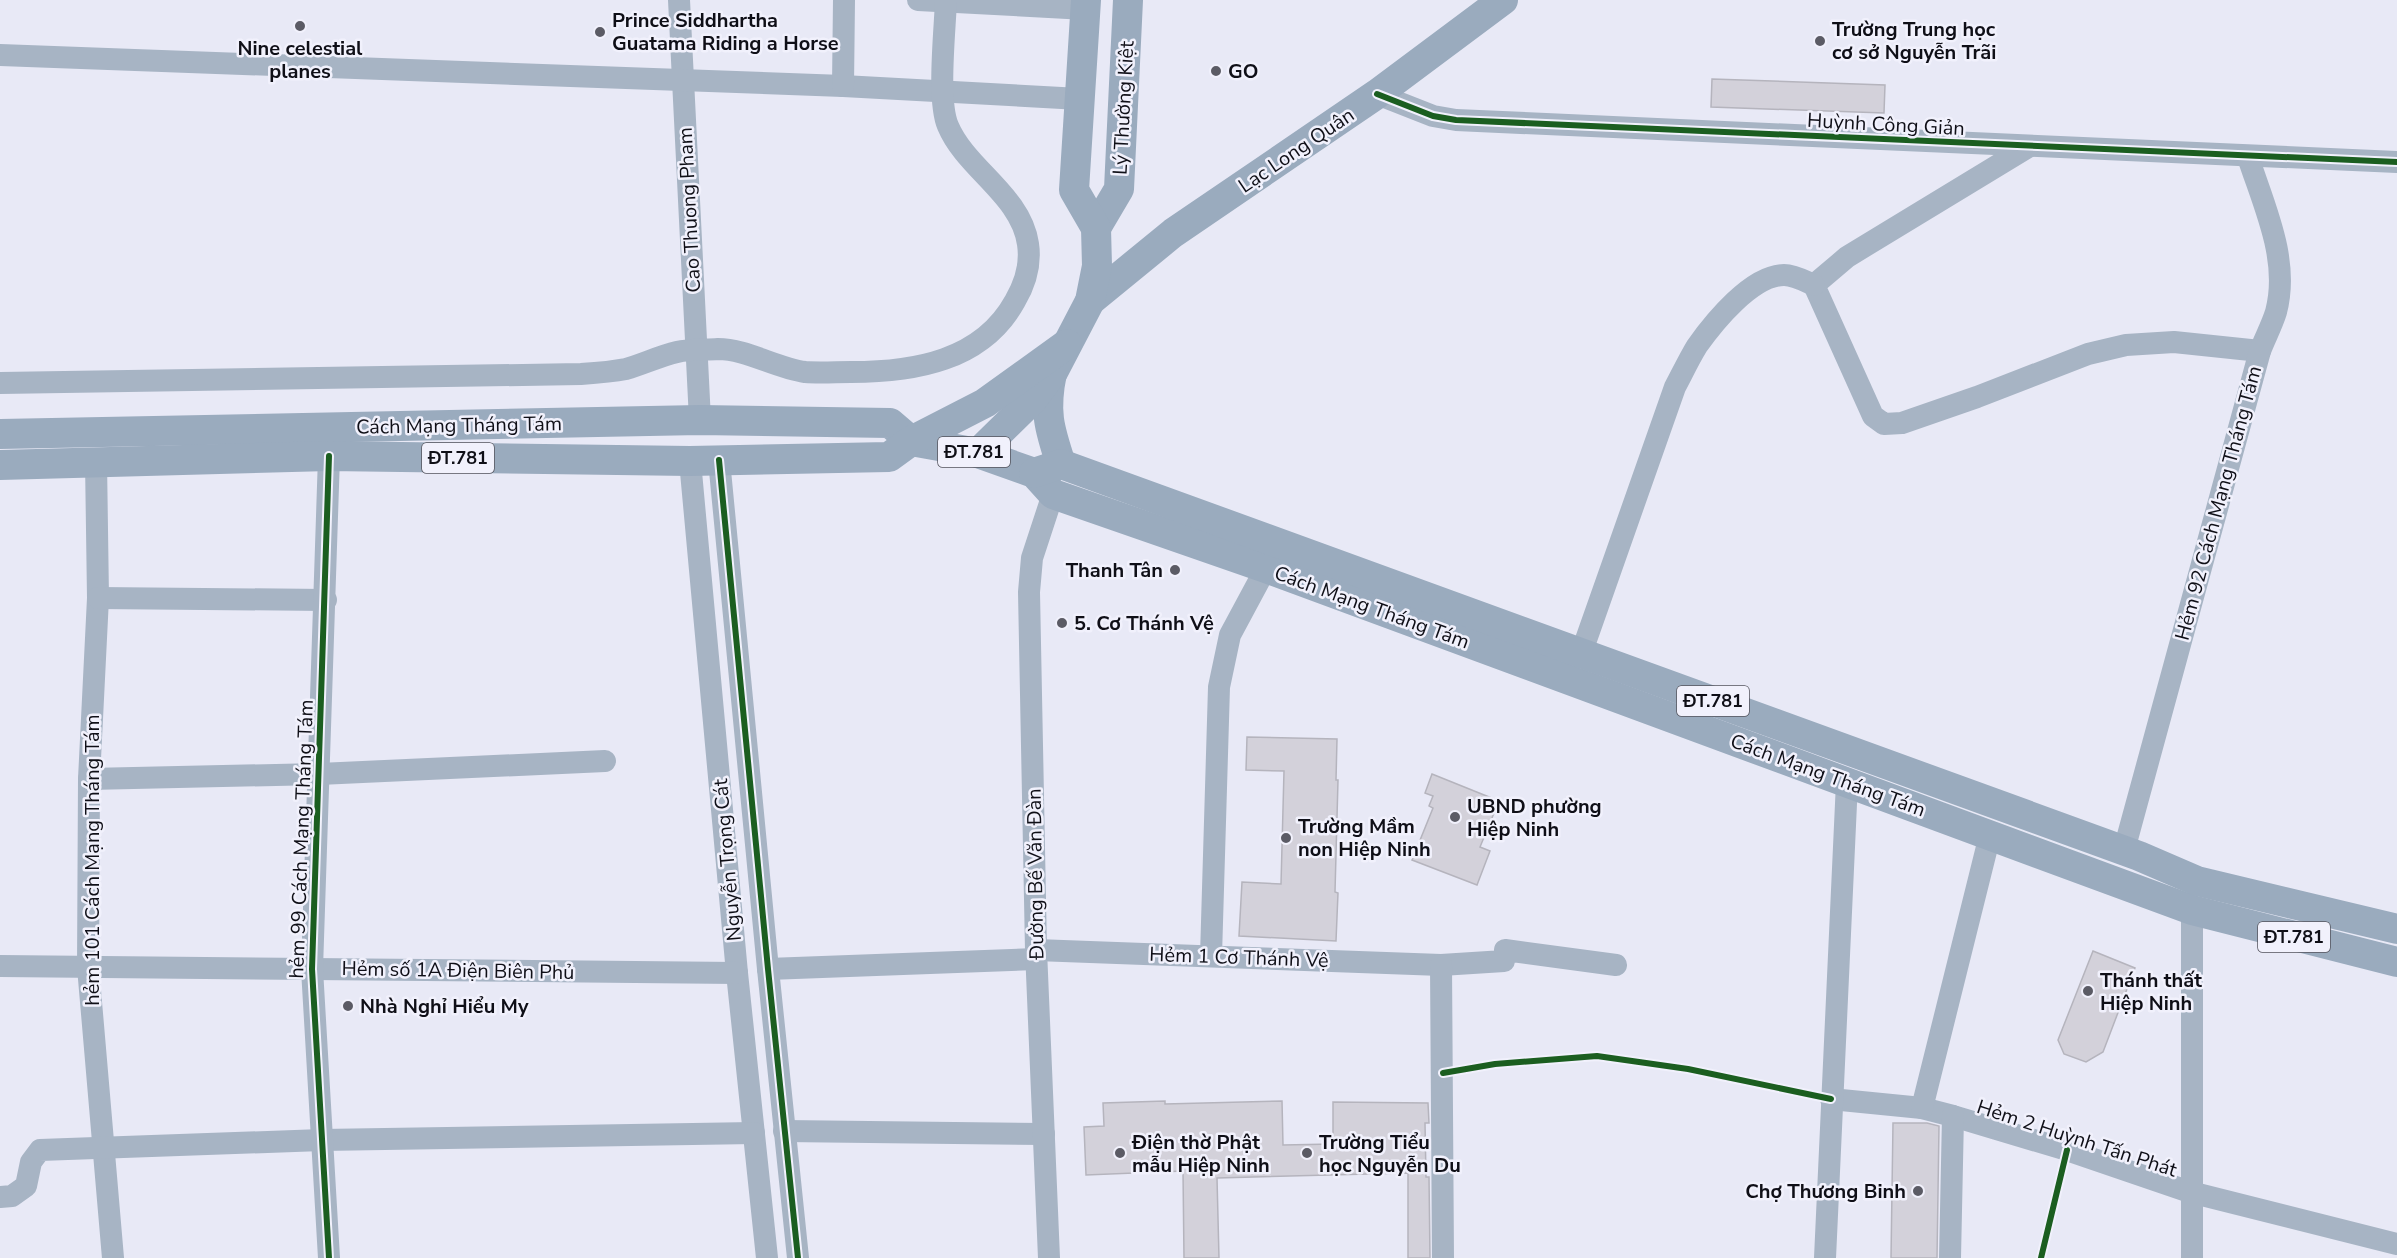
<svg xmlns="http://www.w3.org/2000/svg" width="2397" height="1258" font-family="'Nunito Sans',sans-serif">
  <rect width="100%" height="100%" fill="#e8e9f6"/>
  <!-- building -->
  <g fill="#d3d1da" stroke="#b5b4bd" stroke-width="1.5">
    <path d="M1712 79 1885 85 1884 113 1711 107Z"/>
    <path d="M1247 737 1337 739 1336 780H1338L1335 892 1338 893 1336 941 1239 936 1242 882 1281 884 1284 771 1246 770Z"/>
    <path d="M1432 774 1499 801 1480 847 1490 851 1477 885 1412 860 1433 808 1429 806 1433 796 1425 793Z"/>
    <path d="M2093 951 2135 968 2103 1052 2086 1062 2064 1054 2058 1040Z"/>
    <path d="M1165 1101V1104L1282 1101 1283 1145 1333 1144V1102L1428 1103 1429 1123H1425L1426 1177H1429L1430 1258H1408V1173L1217 1178 1219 1258H1184L1183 1171 1086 1175 1084 1127 1104 1126 1103 1103Z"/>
    <path d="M1893 1123H1927L1939 1126 1937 1258H1891Z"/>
  </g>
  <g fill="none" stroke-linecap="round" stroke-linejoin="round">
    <!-- minor -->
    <g stroke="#a7b4c4" stroke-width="22">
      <path d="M679 0 700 420"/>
      <path d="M918 0 1086 9"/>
      <path d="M0 55 843 86 1080 99"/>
      <path d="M843 86 844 0"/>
      <path d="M1377 94 1433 116 1456 120 2397 162"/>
      <path d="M2028 147 1847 257 1814 285 1873 416 1884 424 1902 423 1977 397 2088 354 2126 345 2174 342 2260 351"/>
      <path d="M0 383 581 374C596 373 611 372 626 369 643 364 660 356 677 352 690 349 705 350 718 349 746 349 776 368 805 372 820 373 836 372 851 372 914 372 982 361 1015 301 1025 284 1031 264 1028 244 1021 195 966 169 948 126 937 101 945 30 946 0"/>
      <path d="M719 460 768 969 798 1258"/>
      <path d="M96 461 98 598 89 779 88 967 113 1258"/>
      <path d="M690 461 737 973 767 1258"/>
      <path d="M98 598 326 600"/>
      <path d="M1581 654 1675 387C1682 374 1689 359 1697 346 1714 322 1752 275 1784 275 1794 275 1805 281 1814 285"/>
      <path d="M89 779 319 774 605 761"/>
      <path d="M2124 850 2260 351C2265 338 2272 325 2276 312 2290 260 2264 206 2248 157"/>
      <path d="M1036 950 1441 965 1504 961 1505 950 1616 965"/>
      <path d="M1211 956 1219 687 1230 635 1266 568"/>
      <path d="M1441 965 1443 1258"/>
      <path d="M0 966 737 973"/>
      <path d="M768 969 1036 959"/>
      <path d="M1831 1099 1922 1108 1953 1116 2067 1150 2190 1192 2397 1244"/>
      <path d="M1922 1108 1990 835"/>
      <path d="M784 1131 1044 1134"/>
      <path d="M0 1197 12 1196 26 1186 31 1162 40 1150 322 1140 754 1133"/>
      <path d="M329 1258 312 969 329 456"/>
      <path d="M1049 1258 1036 950 1029 592 1032 558 1053 494"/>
      <path d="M1825 1258 1847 782"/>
      <path d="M1950 1258 1953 1116"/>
      <path d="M2192 1258V910"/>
    </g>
    <!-- major -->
    <g stroke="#9aabbe" stroke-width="30">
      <path d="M1096 228 1119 189 1128 0"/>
      <path d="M1090 301 1173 233 1377 94 1503 0"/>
      <path d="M1052 373C1044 411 1049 428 1061 464"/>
      <path d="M0 434 700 420 890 423 911 441 978 453 1034 473 1053 494 1266 568 2192 910 2397 962"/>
      <path d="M978 453 1032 400 1053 372 1090 301 1097 266 1096 228 1074 190 1086 0"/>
      <path d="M0 465 329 456 690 461 889 457 911 441 985 403 1067 344"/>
      <path d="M1034 473 1061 464 2139 856 2197 881 2397 929"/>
    </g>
    <!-- cycleway casing -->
    <g stroke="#f1f1fc" stroke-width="10">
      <g id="cycleway">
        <path d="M1377 94 1433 116 1456 120 2397 162"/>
        <path d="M719 460 768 969 798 1258"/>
        <path d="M1443 1073 1495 1064 1597 1056 1688 1069 1831 1099"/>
        <path d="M329 1258 312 969 329 456"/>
        <path d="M2041 1258 2067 1150"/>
      </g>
    </g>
    <!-- cycleway -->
    <use href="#cycleway" stroke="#1b5e20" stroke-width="6"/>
  </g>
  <!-- markers -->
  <g fill="#5b5b65" stroke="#f1f1fc" stroke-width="2">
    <circle cx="300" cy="26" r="6"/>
    <circle cx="600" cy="32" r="6"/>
    <circle cx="1820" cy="41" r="6"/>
    <circle cx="1216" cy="71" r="6"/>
    <circle cx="1175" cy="570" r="6"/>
    <circle cx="1062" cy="623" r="6"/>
    <circle cx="1455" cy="817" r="6"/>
    <circle cx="1286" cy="838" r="6"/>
    <circle cx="2088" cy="991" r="6"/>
    <circle cx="348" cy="1006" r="6"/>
    <circle cx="1120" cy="1153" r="6"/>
    <circle cx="1307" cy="1153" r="6"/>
    <circle cx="1918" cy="1191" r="6"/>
  </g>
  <g text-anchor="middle" stroke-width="5" stroke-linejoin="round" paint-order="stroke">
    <!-- shield labels -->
    <g fill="#f1f1fc" stroke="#53535c" stroke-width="1.5">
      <rect x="938" y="437" width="72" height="30" rx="4.5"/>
      <rect x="422" y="443" width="72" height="30" rx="4.5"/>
      <rect x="1677" y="686" width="72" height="30" rx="4.5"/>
      <rect x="2258" y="922" width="72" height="30" rx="4.5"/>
    </g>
    <g font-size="18" font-weight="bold" fill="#0f0f17">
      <text x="974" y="458">ĐT.781</text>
      <text x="458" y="464">ĐT.781</text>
      <text x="1713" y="707">ĐT.781</text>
      <text x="2294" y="943">ĐT.781</text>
    </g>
    <!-- poi labels -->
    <g font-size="20" font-weight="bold" fill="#0f0f17" stroke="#f1f1fc" text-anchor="start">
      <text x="612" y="27">Prince Siddhartha<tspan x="612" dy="23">Guatama Riding a Horse</tspan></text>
      <text x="1832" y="36">Trường Trung học<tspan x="1832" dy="23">cơ sở Nguyễn Trãi</tspan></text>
      <text x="300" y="55" text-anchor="middle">Nine celestial<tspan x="300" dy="23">planes</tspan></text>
      <text x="1228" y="78">GO</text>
      <text x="1163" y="577" text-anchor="end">Thanh Tân</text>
      <text x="1074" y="630">5. Cơ Thánh Vệ</text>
      <text x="1467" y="813">UBND phường<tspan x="1467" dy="23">Hiệp Ninh</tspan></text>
      <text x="1298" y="833">Trường Mầm<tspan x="1298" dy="23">non Hiệp Ninh</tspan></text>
      <text x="2100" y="987">Thánh thất<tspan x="2100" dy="23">Hiệp Ninh</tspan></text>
      <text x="360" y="1013">Nhà Nghỉ Hiểu My</text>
      <text x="1132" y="1149">Điện thờ Phật<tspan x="1132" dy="23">mẫu Hiệp Ninh</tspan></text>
      <text x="1319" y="1149">Trường Tiểu<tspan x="1319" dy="23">học Nguyễn Du</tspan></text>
      <text x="1906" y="1198" text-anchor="end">Chợ Thương Binh</text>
    </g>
    <!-- street labels -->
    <g font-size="20" fill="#0f0f17" stroke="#f1f1fc">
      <text transform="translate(1123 108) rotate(-87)" y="7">Lý Thường Kiệt</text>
      <text transform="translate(1886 124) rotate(3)" y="7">Huỳnh Công Giản</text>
      <text transform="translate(1296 150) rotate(-34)" y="7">Lạc Long Quân</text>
      <text transform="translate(689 210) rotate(-93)" y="7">Cao Thuong Pham</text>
      <text transform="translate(459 425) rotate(-1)" y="7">Cách Mạng Tháng Tám</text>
      <text transform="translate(2218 503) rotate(-75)" y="7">Hẻm 92 Cách Mạng Tháng Tám</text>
      <text transform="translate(1372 607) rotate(20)" y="7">Cách Mạng Tháng Tám</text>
      <text transform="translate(1828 775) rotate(20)" y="7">Cách Mạng Tháng Tám</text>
      <text transform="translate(301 839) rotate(-88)" y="7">hẻm 99 Cách Mạng Tháng Tám</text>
      <text transform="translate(92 860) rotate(-90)" y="7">hẻm 101 Cách Mạng Tháng Tám</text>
      <text transform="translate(727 860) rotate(-95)" y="7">Nguyễn Trọng Cát</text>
      <text transform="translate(1035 874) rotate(-91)" y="7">Đường Bế Văn Đàn</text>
      <text transform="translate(1239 957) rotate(2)" y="7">Hẻm 1 Cơ Thánh Vệ</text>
      <text transform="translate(458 970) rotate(1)" y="7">Hẻm số 1A Điện Biên Phủ</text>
      <text transform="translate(2077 1138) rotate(18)" y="7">Hẻm 2 Huỳnh Tấn Phát</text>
    </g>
  </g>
</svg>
